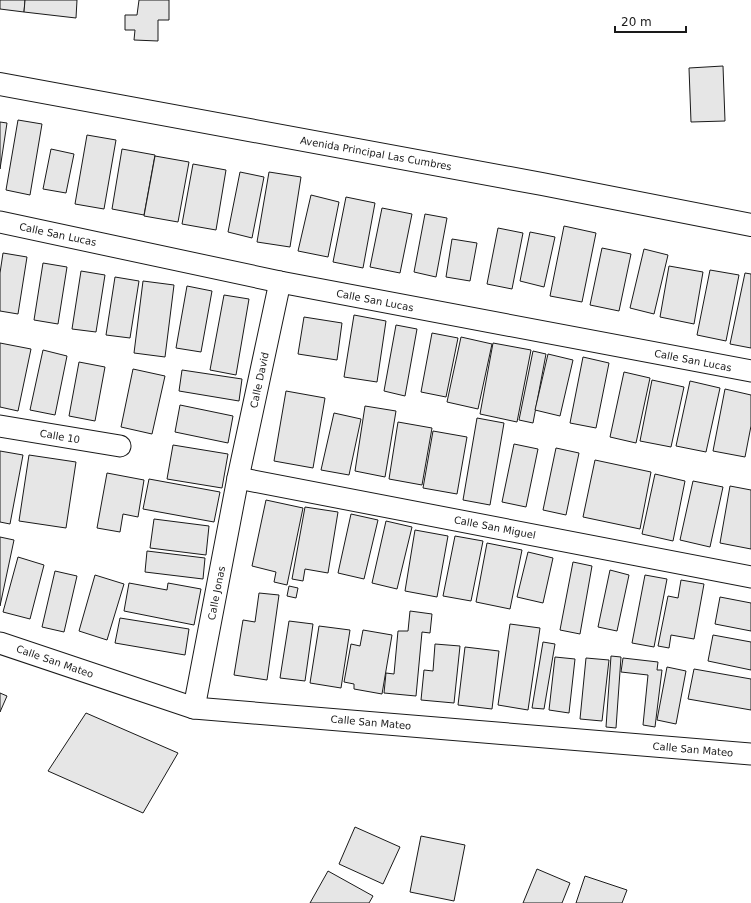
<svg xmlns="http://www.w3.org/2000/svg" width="751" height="903" font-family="'DejaVu Sans',sans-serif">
  <rect width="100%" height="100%" fill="#fff"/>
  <!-- building -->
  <g fill="#e6e6e6" stroke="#1a1a1a">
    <path d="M0 0H25L24 12 0 9Z"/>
    <path d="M25 0H77L76 18 24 12Z"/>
    <path d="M139 0H169V20H158V41L134 40 135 30H125V15H137Z"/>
    <path d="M723 66 725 121 691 122 689 68Z"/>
    <path d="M18 120 42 124 30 195 6 190Z"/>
    <path d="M0 122 7 123 0 169Z"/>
    <path d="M87 135 116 140 104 209 75 204Z"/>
    <path d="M51 149 74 154 66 193 43 189Z"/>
    <path d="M122 149 155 155 144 215 112 209Z"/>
    <path d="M155 156 189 162 178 222 144 216Z"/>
    <path d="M193 164 226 170 216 230 182 224Z"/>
    <path d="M240 172 264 177 252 238 228 232Z"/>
    <path d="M269 172 301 177 290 247 257 242Z"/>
    <path d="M311 195 339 202 328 257 298 251Z"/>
    <path d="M346 197 375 203 363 268 333 262Z"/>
    <path d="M382 208 412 214 400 273 370 267Z"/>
    <path d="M425 214 447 218 436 277 414 272Z"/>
    <path d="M564 226 596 233 582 302 550 296Z"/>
    <path d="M498 228 523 233 512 289 487 284Z"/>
    <path d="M530 232 555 237 544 287 520 281Z"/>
    <path d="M452 239 477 243 470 281 446 277Z"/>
    <path d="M602 248 631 254 619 311 590 305Z"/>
    <path d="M644 249 668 255 654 314 630 308Z"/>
    <path d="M3 253 27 257 18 314 0 311V273Z"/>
    <path d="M43 263 67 267 58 324 34 320Z"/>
    <path d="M669 266 703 272 694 324 660 317Z"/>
    <path d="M710 270 739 275 726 341 697 335Z"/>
    <path d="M81 271 105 275 96 332 72 329Z"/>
    <path d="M745 273 751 274V348L730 344Z"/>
    <path d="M115 277 139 281 130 338 106 335Z"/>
    <path d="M143 281 174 285 165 357 134 353Z"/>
    <path d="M187 286 212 291 201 352 176 348Z"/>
    <path d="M224 295 249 299 236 375 210 370Z"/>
    <path d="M354 315 386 321 377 382 344 377Z"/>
    <path d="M304 317 342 323 337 360 298 354Z"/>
    <path d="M396 325 417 329 405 396 384 391Z"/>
    <path d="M432 333 458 338 446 397 421 392Z"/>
    <path d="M461 337 492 344 478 409 447 402Z"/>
    <path d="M0 343 31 349 18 411 0 407Z"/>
    <path d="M493 343 531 350 517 422 480 414Z"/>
    <path d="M43 350 67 356 55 415 30 410Z"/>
    <path d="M533 351 546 354 533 423 519 420Z"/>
    <path d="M548 354 573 360 560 416 535 410Z"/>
    <path d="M583 357 609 363 596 428 570 423Z"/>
    <path d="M79 362 105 367 95 421 69 416Z"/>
    <path d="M133 369 165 376 152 434 121 427Z"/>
    <path d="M182 370 242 379 239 401 179 391Z"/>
    <path d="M624 372 650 378 636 443 610 437Z"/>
    <path d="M652 380 684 387 671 447 640 441Z"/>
    <path d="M690 381 720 388 706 452 676 446Z"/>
    <path d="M725 389 751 395V426L745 457 713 451Z"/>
    <path d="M286 391 325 398 313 468 274 461Z"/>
    <path d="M180 405 233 416 228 443 175 432Z"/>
    <path d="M365 406 396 411 385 477 355 471Z"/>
    <path d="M334 413 361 419 349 475 321 470Z"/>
    <path d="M477 418 504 423 490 505 463 500Z"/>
    <path d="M398 422 432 428 422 485 389 479Z"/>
    <path d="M433 431 467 437 457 494 423 488Z"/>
    <path d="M514 444 538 449 526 507 502 502Z"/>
    <path d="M173 445 228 454 222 488 167 479Z"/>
    <path d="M556 448 579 453 566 515 543 510Z"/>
    <path d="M0 451 23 455 10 524 0 522Z"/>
    <path d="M29 455 76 462 66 528 19 521Z"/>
    <path d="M595 460 651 472 640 529 583 517Z"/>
    <path d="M107 473 144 480 138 517 123 514 120 532 97 528Z"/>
    <path d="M655 474 685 481 673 541 642 534Z"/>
    <path d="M149 479 220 492 214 522 143 509Z"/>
    <path d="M693 481 723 487 710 547 680 540Z"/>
    <path d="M730 486 751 490V549L720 543Z"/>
    <path d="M266 500 303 508 287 585 274 582 276 572 252 566Z"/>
    <path d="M305 507 338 512 328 573 305 569 303 581 292 579Z"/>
    <path d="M351 514 378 520 364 579 338 573Z"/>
    <path d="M154 519 209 526 206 555 150 548Z"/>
    <path d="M386 521 412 527 397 589 372 583Z"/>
    <path d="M415 530 448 536 437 597 405 591Z"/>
    <path d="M455 536 483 541 471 601 443 596Z"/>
    <path d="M0 537 14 540 0 606Z"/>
    <path d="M487 543 522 550 510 609 476 602Z"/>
    <path d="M147 551 205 558 203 579 145 572Z"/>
    <path d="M528 552 553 558 543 603 517 597Z"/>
    <path d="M18 557 44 565 30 619 3 612Z"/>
    <path d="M573 562 592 566 580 634 560 630Z"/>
    <path d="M610 570 629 575 617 631 598 627Z"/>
    <path d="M55 571 77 576 64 632 42 627Z"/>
    <path d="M95 575 124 584 107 640 79 631Z"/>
    <path d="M645 575 667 579 654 647 632 643Z"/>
    <path d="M681 580 704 584 694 639 671 635 669 648 658 646 668 596 678 598Z"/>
    <path d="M129 583 167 590 168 583 201 589 194 625 124 611Z"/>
    <path d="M289 586 298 588 296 598 287 596Z"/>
    <path d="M259 593 279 595 267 680 234 675 243 620 255 622Z"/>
    <path d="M720 597 751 603V631L715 624Z"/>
    <path d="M410 611 432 614 430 633 422 632 416 696 384 693 386 673 394 674 398 631H408Z"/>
    <path d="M120 618 189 629 185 655 115 643Z"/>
    <path d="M289 621 313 624 305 681 280 678Z"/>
    <path d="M510 624 540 628 528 710 498 705Z"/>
    <path d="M319 626 350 630 341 688 310 683Z"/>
    <path d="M363 630 392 635 382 694 354 689V684L344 682 351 644 360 646Z"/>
    <path d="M713 635 751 642V670L708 661Z"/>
    <path d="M543 642 555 644 544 709 532 708Z"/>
    <path d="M435 644 460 646 454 703 421 700 424 670 433 671Z"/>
    <path d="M465 647 499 651 492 709 458 705Z"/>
    <path d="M611 656 621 657 616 728 606 727Z"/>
    <path d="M555 657 575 659 569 713 549 710Z"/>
    <path d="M586 658 609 660 602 721 580 719Z"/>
    <path d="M623 658 658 662 657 670H662L655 727 643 725 648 675 621 672Z"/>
    <path d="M667 667 686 671 676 724 657 720Z"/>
    <path d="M694 669 751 679V710L688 699Z"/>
    <path d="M0 693 7 696 0 712Z"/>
    <path d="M86 713 178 753 143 813 48 771Z"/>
    <path d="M355 827 400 847 383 884 339 864Z"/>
    <path d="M421 836 465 845 454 901 410 892Z"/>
    <path d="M537 869 570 883 562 903H523Z"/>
    <path d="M328 871 373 896 369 903H310Z"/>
    <path d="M585 876 627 890 622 903H576Z"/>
  </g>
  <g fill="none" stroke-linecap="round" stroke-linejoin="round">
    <!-- street casing -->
    <g stroke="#1a1a1a" stroke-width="23">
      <g id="street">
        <path d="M0 222 280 282 751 371"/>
        <path d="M0 426 120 446"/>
        <path d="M238 478 751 577"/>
        <path d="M0 643 194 708 751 754"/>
        <path d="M194 708 238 478 280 282"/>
      </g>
    </g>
    <!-- secondary casing -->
    <g stroke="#1a1a1a" stroke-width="24">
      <path id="secondary" d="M0 84 542 184 751 225"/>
    </g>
    <!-- street -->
    <use href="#street" stroke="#fff" stroke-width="21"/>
    <!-- secondary -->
    <use href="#secondary" stroke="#fff" stroke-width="22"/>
  </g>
  <g text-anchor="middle" stroke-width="3" stroke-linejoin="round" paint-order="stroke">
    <!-- street labels -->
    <g font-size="10" fill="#1a1a1a" stroke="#fff">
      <text transform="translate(376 153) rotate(10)" y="4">Avenida Principal Las Cumbres</text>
      <text transform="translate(58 234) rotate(12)" y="4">Calle San Lucas</text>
      <text transform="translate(375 300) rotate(11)" y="4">Calle San Lucas</text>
      <text transform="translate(693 360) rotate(11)" y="4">Calle San Lucas</text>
      <text transform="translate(259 380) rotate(-78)" y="4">Calle David</text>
      <text transform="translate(60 436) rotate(10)" y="4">Calle 10</text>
      <text transform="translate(495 527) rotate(11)" y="4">Calle San Miguel</text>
      <text transform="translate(216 593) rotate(-79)" y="4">Calle Jonas</text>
      <text transform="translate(55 661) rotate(19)" y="4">Calle San Mateo</text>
      <text transform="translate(371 722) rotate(5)" y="4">Calle San Mateo</text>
      <text transform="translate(693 749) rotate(5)" y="4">Calle San Mateo</text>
    </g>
  </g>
  <!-- scale -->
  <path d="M615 26v6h71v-6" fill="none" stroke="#1a1a1a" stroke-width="2"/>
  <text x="621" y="26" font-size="12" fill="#1a1a1a" stroke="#ffffff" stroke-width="3" paint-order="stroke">20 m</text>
</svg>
